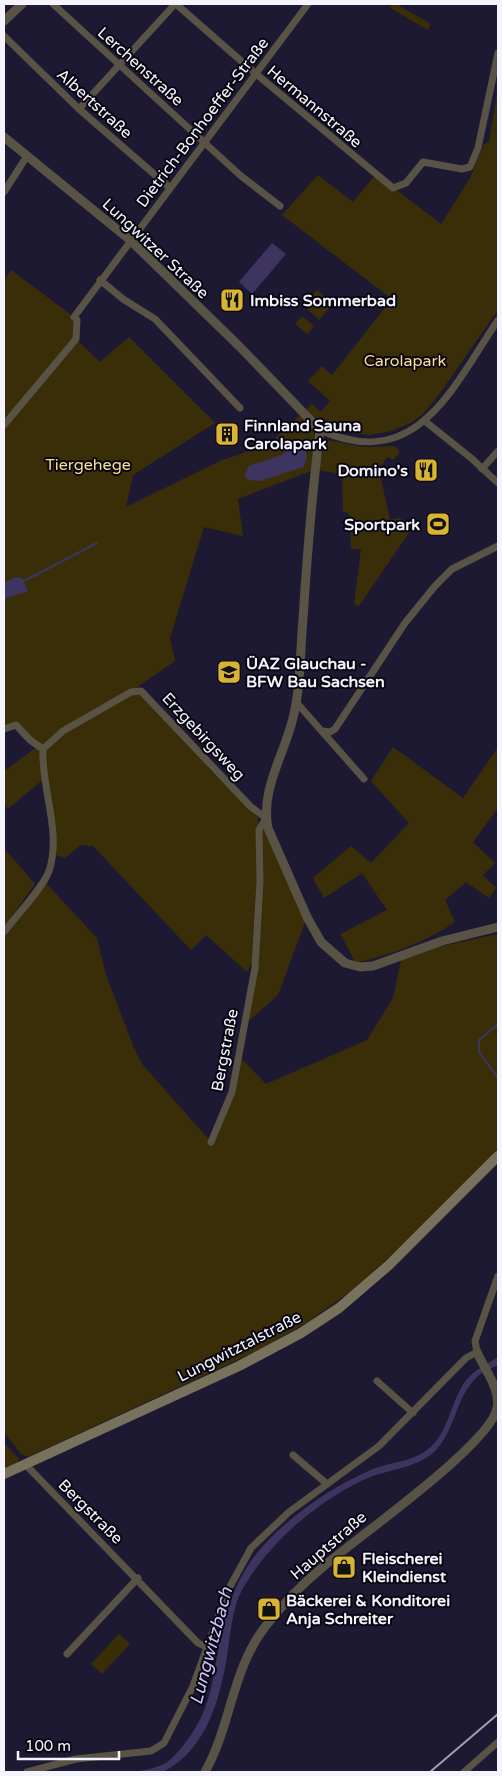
<svg xmlns="http://www.w3.org/2000/svg" width="502" height="1776" font-family="'Varela Round',sans-serif">
  <rect width="100%" height="100%" fill="#1e1933"/>
  <!-- green -->
  <g fill="#3a2e09">
    <path d="M392 4H396L431 24 428 30 390 8Z"/>
    <path d="M498 88V310L438 396 422 415 410 423 392 431 369 435 338 431 326 424 313 433 315 438 311 471 238 499 243 536 204 527 170 638 175 661 132 691H141L206 759 209 769 258 816V881L253 961 247 972 206 935 191 950 93 846 81 845 65 858 53 854 45 778 8 809 4 804V771L37 747 16 725 4 729V282L11 270 74 317 76 339 100 362 129 337 215 423 133 475 126 507 220 461 269 444 312 404 321 412 330 401 308 381 322 366 332 375 392 299 282 215 318 175 353 202 376 174 441 224 470 178 484 144 489 142Z"/>
    <path d="M317 290 333 304 319 320 303 305Z"/>
    <path d="M302 316 314 326 307 334 295 324Z"/>
    <path d="M326 440 364 447 395 446 400 452 393 460 387 457 379 469 390 520 399 518 408 522 410 531 359 606 354 604 361 549H351L350 516 348 513 343 512 342 474 318 470Z"/>
    <path d="M393 747 463 798 498 747V808L473 842 495 863 483 875 496 888 489 898 466 882 445 900 455 922C422 944 394 953 356 963L340 934 387 910 362 873 324 898 313 878 351 846 371 863 409 823 371 781Z"/>
    <path d="M266 818 307 917 278 995 244 1025 254 973 259 830Z"/>
    <path d="M4 848 35 884 4 927Z"/>
    <path d="M44 881 97 938 106 975 134 1048 143 1065 211 1142 232 1092 238 1055 266 1084 367 1040 393 998 401 960 438 947 498 934V1149L408 1240 354 1289 309 1321 261 1349 28 1457 21 1454 4 1432V932Z"/>
    <path d="M4 1443 19 1459 18 1462 4 1469Z"/>
    <path d="M119 1634 130 1644 102 1674 91 1664Z"/>
  </g>
  <!-- water -->
  <g fill="#3d355f">
    <path d="M272 243 286 254 252 294 239 282Z"/>
    <path d="M299 438 303 440C306 451 309 457 303 467L260 481 249 480 244 476 249 466 282 455Z"/>
    <path d="M16 577 22 578 28 591 4 599V583Z"/>
    <path d="M498 1357V1365C492 1368 483 1371 478 1376 455 1396 456 1432 433 1453 414 1469 384 1470 363 1480 316 1503 272 1540 245 1585 233 1603 231 1629 228 1650 221 1696 208 1749 163 1772H76C103 1771 133 1776 159 1766 169 1763 175 1755 182 1747 220 1702 211 1660 228 1609 233 1593 241 1575 251 1561 278 1523 330 1487 373 1469 391 1462 411 1462 427 1450 450 1433 450 1400 467 1379 476 1369 487 1364 498 1357Z"/>
  </g>
  <g fill="none" stroke-linecap="round" stroke-linejoin="round">
    <!-- stream -->
    <g stroke="#3d355f" stroke-width="2">
      <path d="M24 581 97 543"/>
      <path d="M498 1024 479 1040V1052L498 1078"/>
    </g>
    <!-- minor -->
    <g stroke="#585345" stroke-width="7">
      <path d="M53 4 241 176 280 206"/>
      <path d="M176 4 255 73 393 188 406 183 423 162 462 169 470 167 478 148 498 53"/>
      <path d="M4 36 79 109 169 187"/>
      <path d="M79 109 175 4"/>
      <path d="M4 192 27 156"/>
      <path d="M100 280 123 299 155 319 240 408"/>
      <path d="M426 422 471 458 498 483"/>
      <path d="M4 425 76 339 77 320 74 317 308 4"/>
      <path d="M320 430C417 474 453 387 498 320"/>
      <path d="M482 469 498 451"/>
      <path d="M296 702 364 779"/>
      <path d="M4 729 16 725 30 740 43 749"/>
      <path d="M323 731 330 732 335 729 405 623 435 586 452 569 498 546"/>
      <path d="M43 749 63 731 131 692 141 691 250 806 266 818 259 830 260 881 255 968 232 1092 211 1142"/>
      <path d="M4 932C16 916 43 888 49 871 62 832 41 789 43 749"/>
      <path d="M377 1381 413 1413"/>
      <path d="M293 1455 327 1484"/>
      <path d="M25 1464 198 1643 207 1647"/>
      <path d="M67 1654 138 1578"/>
      <path d="M27 1772 76 1759 151 1751 164 1743 193 1686 227 1592 251 1548 289 1512 379 1446 466 1358 477 1352 475 1341 498 1276"/>
      <path d="M464 1772 498 1742"/>
    </g>
    <!-- tertiary -->
    <g stroke="#585345" stroke-width="9">
      <path d="M4 21 22 4"/>
      <path d="M4 137 130 240 239 346 320 430C312 493 307 556 303 619 300 652 301 686 293 718 285 753 260 790 268 828L307 917 321 942 345 963 360 967 373 966 442 941 498 927"/>
      <path d="M205 1772C231 1726 232 1669 265 1627 282 1605 302 1584 323 1567 356 1538 491 1444 497 1408 501 1389 484 1369 477 1352"/>
    </g>
    <!-- secondary -->
    <path stroke="#78715b" stroke-width="10" d="M4 1474 239 1366 301 1333 339 1308 389 1265 498 1156"/>
    <!-- rail -->
    <path stroke="#a19fb0" stroke-width="2" d="M430 1772 498 1714"/>
  </g>
  <!-- icons -->
  <defs>
    <g id="restaurant-square" transform="scale(1.25)"><rect x="-9" y="-9" width="18" height="18" rx="4" fill="#d9b334" stroke="#080611"/><path d="M-5-6h1v4h1v-4h1v4h1v-4h1v5L-1.5 .5V6h-2V.5L-5-1ZM5-6V6H3V1.5H1.5Q1.5-4 5-6Z" fill="#111"/></g>
    <g id="building-square" transform="scale(1.25)"><rect x="-9" y="-9" width="18" height="18" rx="4" fill="#d9b334" stroke="#080611"/><path d="M-4-6H4V6H1V3H-1V6H-4ZM-2.5-4.3h1.7v1.8h-1.7ZM.8-4.3h1.7v1.8H.8ZM-2.5-1h1.7V.8h-1.7ZM.8-1h1.7V.8H.8Z" fill="#111"/></g>
    <g id="stadium-square" transform="scale(1.25)"><rect x="-9" y="-9" width="18" height="18" rx="4" fill="#d9b334" stroke="#080611"/><path d="M0-5a6.5 5 0 1 0 0 10a6.5 5 0 1 0 0-10ZM-3.5-1.8h7v3.6h-7Z" fill="#111"/></g>
    <g id="school-square" transform="scale(1.25)"><rect x="-9" y="-9" width="18" height="18" rx="4" fill="#d9b334" stroke="#080611"/><path d="M0-5L7-2L0 1L-7-2ZM-4 1L0 2.5L4 1V4Q0 6-4 4Z" fill="#111"/></g>
    <g id="shop-square" transform="scale(1.25)"><rect x="-9" y="-9" width="18" height="18" rx="4" fill="#d9b334" stroke="#080611"/><path d="M-5-2.5h2.3a2.7 3.5 0 0 1 5.4 0H5L5.5 6h-11ZM-1.5-2.5h3a1.5 2.3 0 0 0-3 0Z" fill="#111"/></g>
  </defs>
  <g fill-rule="evenodd">
    <use href="#restaurant-square" x="232" y="300"/>
    <use href="#building-square" x="227" y="434"/>
    <use href="#restaurant-square" x="426" y="470"/>
    <use href="#stadium-square" x="438" y="524"/>
    <use href="#school-square" x="229" y="672"/>
    <use href="#shop-square" x="344" y="1567"/>
    <use href="#shop-square" x="269" y="1609"/>
  </g>
  <g text-anchor="middle" stroke-width="4" stroke-linejoin="round" paint-order="stroke">
    <!-- street labels -->
    <g font-size="16" fill="#f4f3fe" stroke="#080611">
      <text transform="translate(141 66) rotate(42)" y="6">Lerchenstraße</text>
      <text transform="translate(95 103) rotate(42)" y="6">Albertstraße</text>
      <text transform="translate(315 106) rotate(40)" y="6">Hermannstraße</text>
      <text transform="translate(202 122) rotate(-53)" y="6">Dietrich-Bonhoeffer-Straße</text>
      <text transform="translate(156 248) rotate(43)" y="6">Lungwitzer Straße</text>
      <text transform="translate(204 736) rotate(47)" y="6">Erzgebirgsweg</text>
      <text transform="translate(224 1050) rotate(-79)" y="6">Bergstraße</text>
      <text transform="translate(239 1346) rotate(-27)" y="6">Lungwitztalstraße</text>
      <text transform="translate(91 1511) rotate(45)" y="6">Bergstraße</text>
      <text transform="translate(328 1545) rotate(-41)" y="6">Hauptstraße</text>
    </g>
    <!-- poi labels -->
    <g font-size="16" font-weight="bold" fill="#f4f3fe" stroke="#080611" text-anchor="start">
      <text x="250" y="306">Imbiss Sommerbad</text>
      <text x="244" y="431">Finnland Sauna<tspan x="244" dy="18">Carolapark</tspan></text>
      <text x="408" y="476" text-anchor="end">Domino's</text>
      <text x="420" y="530" text-anchor="end">Sportpark</text>
      <text x="246" y="669">ÜAZ Glauchau -<tspan x="246" dy="18">BFW Bau Sachsen</tspan></text>
      <text x="362" y="1564">Fleischerei<tspan x="362" dy="18">Kleindienst</tspan></text>
      <text x="286" y="1606">Bäckerei &amp; Konditorei<tspan x="286" dy="18">Anja Schreiter</tspan></text>
    </g>
    <!-- park labels -->
    <g font-size="16" fill="#fadf90" stroke="#080611">
      <text x="405" y="366">Carolapark</text>
      <text x="88" y="470">Tiergehege</text>
    </g>
    <!-- water labels -->
    <g font-size="18" font-style="italic" fill="#ccc3fe" stroke="#080611">
      <text transform="translate(211 1646) rotate(-75)" y="6">Lungwitzbach</text>
    </g>
  </g>
  <!-- border -->
  <rect width="502" height="1776" fill="none" stroke="#f4f3fe" stroke-width="10"/>
  <!-- scale -->
  <path d="M18 1751v8h101v-8" fill="none" stroke="#f4f3fe" stroke-width="2.5"/>
  <text x="25" y="1751" font-size="15" fill="#f4f3fe" stroke="#080611" stroke-width="4" paint-order="stroke">100 m</text>
</svg>
